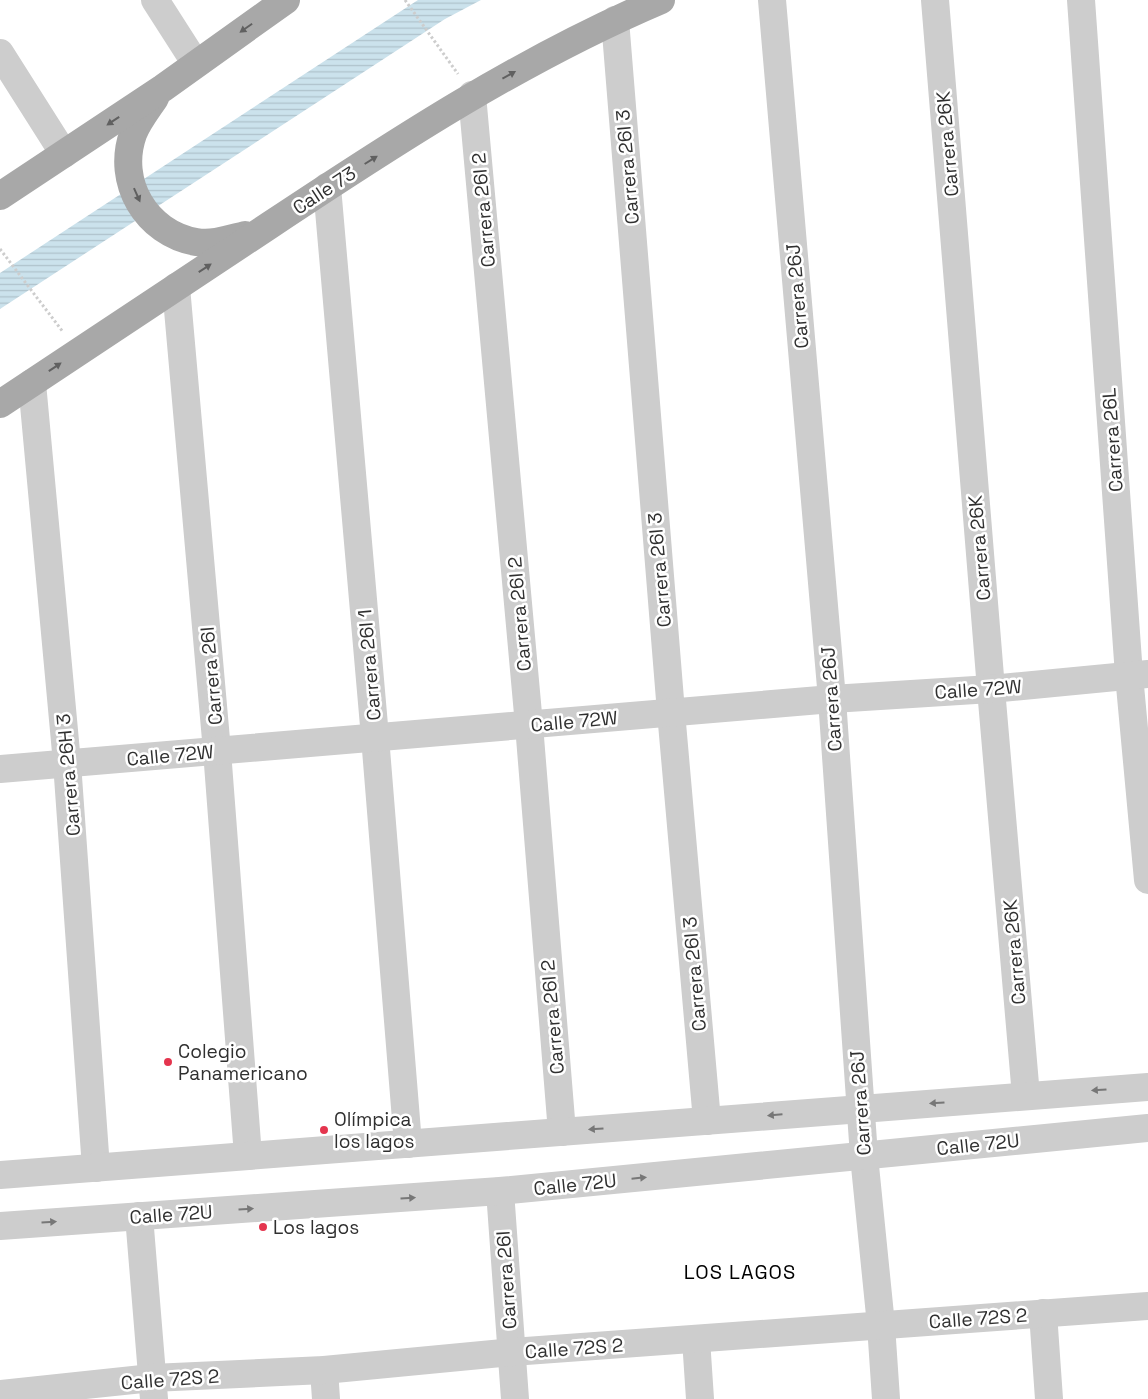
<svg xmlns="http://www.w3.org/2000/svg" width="1148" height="1399" font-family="'Space Grotesk',sans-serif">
  <defs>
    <pattern id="water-rules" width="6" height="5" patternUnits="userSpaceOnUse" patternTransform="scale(1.25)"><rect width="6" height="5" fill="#cbe2ec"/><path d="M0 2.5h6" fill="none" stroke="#afc2cb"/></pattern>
  </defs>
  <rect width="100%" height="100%" fill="#fff"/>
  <!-- water -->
  <path fill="url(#water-rules)" d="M418 0H481L445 19 0 309V273Z"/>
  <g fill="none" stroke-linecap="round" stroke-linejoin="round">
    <!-- path -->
    <g stroke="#cdcdcd" stroke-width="3" stroke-dasharray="2.5 2.5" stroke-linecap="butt">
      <path d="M405 0 458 74"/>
      <path d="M0 249 63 332"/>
    </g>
    <!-- minor -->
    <g stroke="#cdcdcd" stroke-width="28">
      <path d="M155 0 196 64"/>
      <path d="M772 0 832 699 864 1156 881 1325 886 1399"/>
      <path d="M935 0 991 689 1026 1096"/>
      <path d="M1081 0 1129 675 1148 880"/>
      <path d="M615 20 671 712 707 1121"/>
      <path d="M0 53 64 154"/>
      <path d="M472 95 529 725 562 1132"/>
      <path d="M327 187 375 737 408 1144"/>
      <path d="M176 287 217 751 248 1156"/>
      <path d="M32 383 67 763 96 1168"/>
      <path d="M0 769 832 699 991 689 1148 674"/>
      <path d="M0 1175 1148 1087"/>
      <path d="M500 1191 515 1399"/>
      <path d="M139 1216 154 1399"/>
      <path d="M0 1226 500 1191 1148 1128"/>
      <path d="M1043 1313 1049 1399"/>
      <path d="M696 1339 700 1399"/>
      <path d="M324 1370 326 1399"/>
      <path d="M0 1394 152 1378 324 1370 512 1352 1148 1306"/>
    </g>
    <!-- major -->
    <g stroke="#a8a8a8" stroke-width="28">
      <path d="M155 98C147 110 138 121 133 134 116 182 146 233 196 242 212 245 229 239 245 235"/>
      <path d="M0 196 163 88 286 0"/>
      <path d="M0 404C90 345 180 285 270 225 395 142 522 59 661 0"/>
    </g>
  </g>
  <!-- one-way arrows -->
  <defs><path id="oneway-solid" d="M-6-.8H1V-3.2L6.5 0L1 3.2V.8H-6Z" transform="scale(1.25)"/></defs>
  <g fill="#606060">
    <use href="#oneway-solid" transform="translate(246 28) rotate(145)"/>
    <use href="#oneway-solid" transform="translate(509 75) rotate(-29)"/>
    <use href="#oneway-solid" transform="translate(113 121) rotate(146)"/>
    <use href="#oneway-solid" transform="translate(371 160) rotate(-32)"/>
    <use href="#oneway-solid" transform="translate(137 195) rotate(66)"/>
    <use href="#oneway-solid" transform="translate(205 268) rotate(-33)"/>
    <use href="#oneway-solid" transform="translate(55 367) rotate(-34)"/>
  </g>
  <g fill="#777">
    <use href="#oneway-solid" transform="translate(1099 1090) rotate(176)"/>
    <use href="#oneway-solid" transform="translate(937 1103) rotate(176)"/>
    <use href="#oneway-solid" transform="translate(775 1115) rotate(175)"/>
    <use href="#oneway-solid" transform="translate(596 1129) rotate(176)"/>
    <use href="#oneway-solid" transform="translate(639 1178) rotate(-6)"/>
    <use href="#oneway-solid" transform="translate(408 1198) rotate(-4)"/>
    <use href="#oneway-solid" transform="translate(246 1209) rotate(-4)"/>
    <use href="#oneway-solid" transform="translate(49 1222) rotate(-4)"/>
  </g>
  <!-- markers -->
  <g fill="#e4354e" stroke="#fff" stroke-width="2">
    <circle cx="168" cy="1062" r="5"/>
    <circle cx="324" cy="1130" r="5"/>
    <circle cx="263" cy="1227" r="5"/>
  </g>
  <g text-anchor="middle" stroke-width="5" stroke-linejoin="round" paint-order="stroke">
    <!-- street labels -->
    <g font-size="19" fill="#303030" stroke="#fff">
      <text transform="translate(947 144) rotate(-95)" y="7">Carrera 26K</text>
      <text transform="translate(627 167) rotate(-95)" y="7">Carrera 26I 3</text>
      <text transform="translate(324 190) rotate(-33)" y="7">Calle 73</text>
      <text transform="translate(483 210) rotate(-95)" y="7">Carrera 26I 2</text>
      <text transform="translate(797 296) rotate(-95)" y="7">Carrera 26J</text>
      <text transform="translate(1112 440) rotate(-94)" y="7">Carrera 26L</text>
      <text transform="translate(979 548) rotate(-95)" y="7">Carrera 26K</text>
      <text transform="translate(659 570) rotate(-95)" y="7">Carrera 26I 3</text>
      <text transform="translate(519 614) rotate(-95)" y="7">Carrera 26I 2</text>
      <text transform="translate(369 665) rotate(-95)" y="7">Carrera 26I 1</text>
      <text transform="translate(211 676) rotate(-95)" y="7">Carrera 26I</text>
      <text transform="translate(978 689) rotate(-4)" y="7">Calle 72W</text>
      <text transform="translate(831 699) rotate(-94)" y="7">Carrera 26J</text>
      <text transform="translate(574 721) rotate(-5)" y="7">Calle 72W</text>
      <text transform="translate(170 755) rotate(-5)" y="7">Calle 72W</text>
      <text transform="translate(68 775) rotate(-95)" y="7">Carrera 26H 3</text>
      <text transform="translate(1014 952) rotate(-95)" y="7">Carrera 26K</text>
      <text transform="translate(694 974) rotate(-95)" y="7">Carrera 26I 3</text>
      <text transform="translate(552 1017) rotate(-95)" y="7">Carrera 26I 2</text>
      <text transform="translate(860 1103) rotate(-94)" y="7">Carrera 26J</text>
      <text transform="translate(978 1144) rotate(-6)" y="7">Calle 72U</text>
      <text transform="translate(575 1184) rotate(-6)" y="7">Calle 72U</text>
      <text transform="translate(171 1214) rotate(-4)" y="7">Calle 72U</text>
      <text transform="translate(506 1280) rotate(-94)" y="7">Carrera 26I</text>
      <text transform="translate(978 1318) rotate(-4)" y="7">Calle 72S 2</text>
      <text transform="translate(574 1348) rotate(-4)" y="7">Calle 72S 2</text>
      <text transform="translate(170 1379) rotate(-4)" y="7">Calle 72S 2</text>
    </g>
    <!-- poi labels -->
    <g font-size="19" fill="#303030" stroke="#fff" text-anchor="start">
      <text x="178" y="1058">Colegio<tspan x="178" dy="22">Panamericano</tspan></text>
      <text x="334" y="1126">Olímpica<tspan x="334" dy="22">los lagos</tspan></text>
      <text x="273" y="1234">Los lagos</text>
    </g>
    <!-- neighbourhood labels -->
    <g font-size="20" letter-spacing="1" fill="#000" stroke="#fff">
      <text x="740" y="1279">LOS LAGOS</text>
    </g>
  </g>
</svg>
